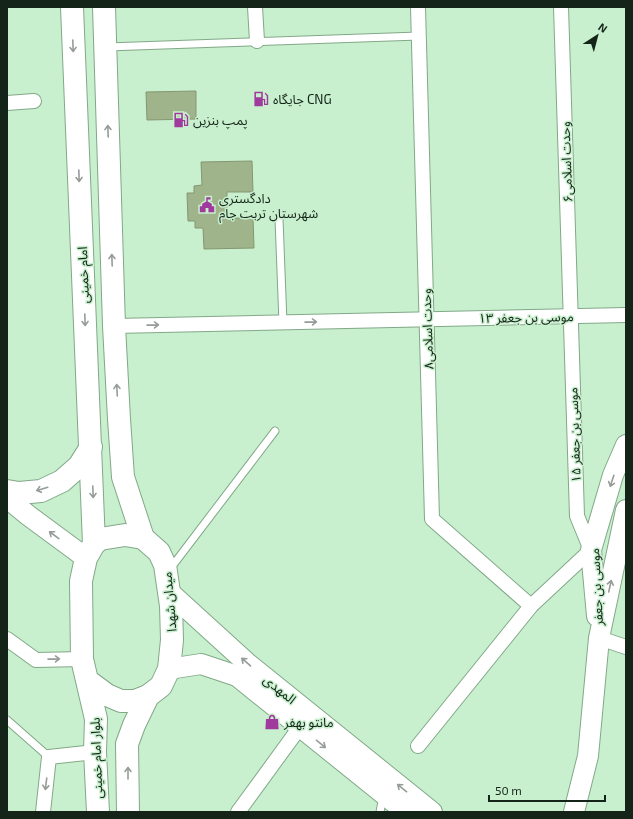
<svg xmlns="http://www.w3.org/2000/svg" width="633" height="819" font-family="'Exo 2','Noto Sans Arabic',sans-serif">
  <rect width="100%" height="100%" fill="#c8f0ce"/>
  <!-- building -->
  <g fill="#9fb48b" stroke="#849770">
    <path d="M196 91V119L147 120 146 92Z"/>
    <path d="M252 161 253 192H227V218H253L254 248 204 249 203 228H195V221H188L187 193H194V186L202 185 201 162Z"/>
  </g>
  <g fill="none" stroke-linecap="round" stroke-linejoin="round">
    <!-- lane casing -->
    <g stroke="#82a888" stroke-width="9">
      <g id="lane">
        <path d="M107 47 419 36"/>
        <path d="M279 219 283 323"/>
        <path d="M170 569 275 431"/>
        <path d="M7 720 49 757"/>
        <path d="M380 812 383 796"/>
      </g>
    </g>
    <!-- street casing -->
    <g stroke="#82a888" stroke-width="16">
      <g id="street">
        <path d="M255 7 257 41"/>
        <path d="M418 7 432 519 531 606"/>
        <path d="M7 103 34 101"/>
        <path d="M114 326 626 315"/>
        <path d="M599 638 626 647"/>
        <path d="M7 639 36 660 82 659"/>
        <path d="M418 746 531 606 591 550 577 516 561 7"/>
        <path d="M43 812 49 757 95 752"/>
        <path d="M238 812 300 727"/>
      </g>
    </g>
    <!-- secondary casing -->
    <g stroke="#82a888" stroke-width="22">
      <g id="secondary">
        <path d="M7 498 29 516 86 558"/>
        <path d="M169 592 247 663 432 812"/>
        <path d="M597 616 591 550 613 475 626 445"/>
        <path d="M169 669 201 664 237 676 406 812"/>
        <path d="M574 812 588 756 599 638 626 510"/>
      </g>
    </g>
    <!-- primary casing -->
    <g stroke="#82a888" stroke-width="24">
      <g id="primary">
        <path d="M72 7 94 544"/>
        <path d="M104 7 114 326 119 419 123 477 143 538"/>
        <path d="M7 491 19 493 41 491 62 481 79 466 91 447"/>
        <path d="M88 681 107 695 121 701H135L148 696 161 686 169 669 172 640 171 606 165 565 159 552 143 538 125 535 100 539 94 544 86 558 81 581 82 659 96 719 95 752 98 812"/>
        <path d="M128 812 127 744 134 725 148 696"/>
      </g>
    </g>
    <!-- lane -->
    <use href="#lane" stroke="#fff" stroke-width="7"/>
    <!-- street -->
    <use href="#street" stroke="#fff" stroke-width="14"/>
    <!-- secondary -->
    <use href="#secondary" stroke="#fff" stroke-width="20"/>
    <!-- primary -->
    <use href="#primary" stroke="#fff" stroke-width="22"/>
  </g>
  <!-- one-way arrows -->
  <defs><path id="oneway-shaft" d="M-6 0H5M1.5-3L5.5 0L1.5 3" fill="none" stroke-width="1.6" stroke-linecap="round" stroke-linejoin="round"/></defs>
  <g stroke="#969c97">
    <use href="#oneway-shaft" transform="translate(73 46) rotate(88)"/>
    <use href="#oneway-shaft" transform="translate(108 131) rotate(-92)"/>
    <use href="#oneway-shaft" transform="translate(79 176) rotate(88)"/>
    <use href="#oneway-shaft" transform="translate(112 260) rotate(-92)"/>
    <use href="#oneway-shaft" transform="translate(85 320) rotate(88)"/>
    <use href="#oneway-shaft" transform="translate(311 322) rotate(-1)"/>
    <use href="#oneway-shaft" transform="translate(153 325) rotate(-1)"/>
    <use href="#oneway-shaft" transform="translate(117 390) rotate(-93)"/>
    <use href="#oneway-shaft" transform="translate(612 481) rotate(108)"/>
    <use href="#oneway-shaft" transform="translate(42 489) rotate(163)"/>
    <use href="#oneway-shaft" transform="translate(93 492) rotate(88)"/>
    <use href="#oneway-shaft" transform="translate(54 535) rotate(-143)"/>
    <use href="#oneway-shaft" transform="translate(610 586) rotate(-78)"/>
    <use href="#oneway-shaft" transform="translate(54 659) rotate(-1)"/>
    <use href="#oneway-shaft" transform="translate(246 662) rotate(-139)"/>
    <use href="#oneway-shaft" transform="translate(321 744) rotate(39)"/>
    <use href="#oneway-shaft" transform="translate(128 773) rotate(-90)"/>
    <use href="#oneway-shaft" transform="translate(46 784) rotate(97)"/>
    <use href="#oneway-shaft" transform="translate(402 788) rotate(-141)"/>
  </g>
  <!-- icons -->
  <defs>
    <g id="fuel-bare" transform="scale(1.2)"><path d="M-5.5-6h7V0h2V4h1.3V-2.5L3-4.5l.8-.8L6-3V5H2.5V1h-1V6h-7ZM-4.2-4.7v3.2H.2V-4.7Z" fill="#a13a9d" stroke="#c8f0ce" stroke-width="2.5" paint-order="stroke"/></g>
    <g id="civic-bare" transform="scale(1.2)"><path d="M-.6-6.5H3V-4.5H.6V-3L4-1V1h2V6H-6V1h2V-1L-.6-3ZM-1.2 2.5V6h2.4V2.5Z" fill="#a13a9d" stroke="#c8f0ce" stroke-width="2.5" paint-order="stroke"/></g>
    <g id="shop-bare" transform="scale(1.2)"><path d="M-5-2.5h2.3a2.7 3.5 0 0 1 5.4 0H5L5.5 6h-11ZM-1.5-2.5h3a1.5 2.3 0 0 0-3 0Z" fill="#a13a9d" stroke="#c8f0ce" stroke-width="2.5" paint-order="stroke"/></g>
  </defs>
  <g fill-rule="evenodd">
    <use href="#fuel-bare" x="261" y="99"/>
    <use href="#fuel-bare" x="181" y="120"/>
    <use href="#civic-bare" x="207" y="205"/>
    <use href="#shop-bare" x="272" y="722"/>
  </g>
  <g text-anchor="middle" stroke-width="3" stroke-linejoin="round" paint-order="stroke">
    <!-- poi labels -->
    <g font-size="13" fill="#152418" stroke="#c8f0ce" text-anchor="start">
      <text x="273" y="104">جایگاه CNG</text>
      <text x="193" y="125">پمپ بنزین</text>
      <text x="219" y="203">دادگستری<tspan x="219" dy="15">شهرستان تربت جام</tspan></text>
      <text x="284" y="727">مانتو بهفر</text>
    </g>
    <!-- street labels -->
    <g font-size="13" fill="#152418" stroke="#c8f0ce">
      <text transform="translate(566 162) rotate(-92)" y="5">وحدت اسلامی۶</text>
      <text transform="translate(83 275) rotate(-92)" y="5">امام خمینی</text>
      <text transform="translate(526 317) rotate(-1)" y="5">موسی بن جعفر ۱۳</text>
      <text transform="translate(427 329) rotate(-92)" y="5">وحدت اسلامی۸</text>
      <text transform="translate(574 435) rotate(-92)" y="5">موسی بن جعفر ۱۵</text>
      <text transform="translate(596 587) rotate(-93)" y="5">موسی بن جعفر</text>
      <text transform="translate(169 602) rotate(-95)" y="5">میدان شهدا</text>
      <text transform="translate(280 689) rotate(39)" y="5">المهدی</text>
      <text transform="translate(96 758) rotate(-92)" y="5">بلوار امام خمینی</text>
    </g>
  </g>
  <!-- border -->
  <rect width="633" height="819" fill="none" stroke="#152418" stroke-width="16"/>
  <!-- north arrow -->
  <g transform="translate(597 36) rotate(36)" stroke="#c8f0ce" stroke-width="3" paint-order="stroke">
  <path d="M0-3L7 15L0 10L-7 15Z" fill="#152418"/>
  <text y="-6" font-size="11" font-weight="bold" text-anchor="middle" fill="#152418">N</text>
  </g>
  <!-- scale -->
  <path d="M489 795v6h116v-6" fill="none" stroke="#152418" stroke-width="2"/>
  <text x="495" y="795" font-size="12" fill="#152418" stroke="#c8f0ce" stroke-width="3" paint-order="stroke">50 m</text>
</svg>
